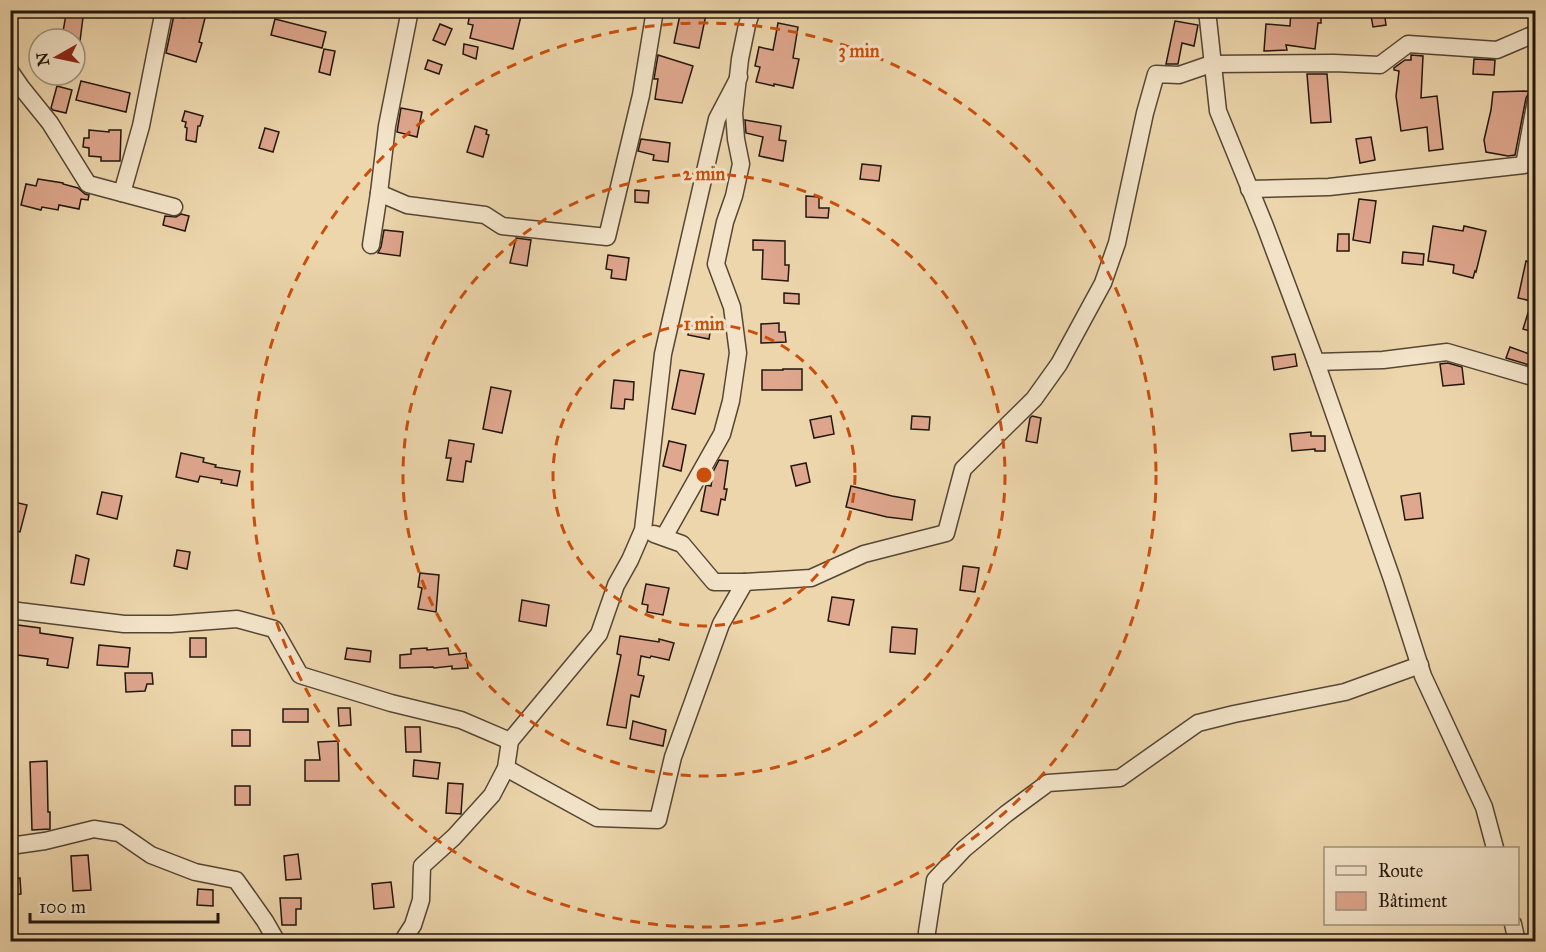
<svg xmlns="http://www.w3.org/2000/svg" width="1546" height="952" font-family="'IM FELL Great Primer',serif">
  <rect width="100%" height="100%" fill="#edd6ac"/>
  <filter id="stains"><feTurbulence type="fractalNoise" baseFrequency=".00333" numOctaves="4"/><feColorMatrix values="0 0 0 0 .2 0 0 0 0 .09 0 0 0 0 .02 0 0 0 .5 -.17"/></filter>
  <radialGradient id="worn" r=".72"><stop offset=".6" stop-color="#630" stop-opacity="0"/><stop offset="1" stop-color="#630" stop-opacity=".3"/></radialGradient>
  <!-- building -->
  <g fill="#dfa78e" stroke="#22160d" stroke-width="1.5">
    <path d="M186 10H207L199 42 202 43 196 62 166 53 174 15 184 18Z"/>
    <path d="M502 10H514L522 12 513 49 470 38 473 25 468 24 470 13 481 15 482 11 501 15Z"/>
    <path d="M681 10H707L699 48 674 43Z"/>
    <path d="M1291 10 1321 13V23H1318L1315 49 1286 45 1287 50 1264 51 1266 24 1290 26Z"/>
    <path d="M1370 10H1384L1386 25 1373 27Z"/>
    <path d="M66 14 83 17 80 41 62 38Z"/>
    <path d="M275 19 326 32 322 48 271 35Z"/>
    <path d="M1175 21 1198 25 1194 46 1182 43 1178 64H1166Z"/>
    <path d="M778 23 798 27 793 58 799 59 793 88 774 84V86L756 82 760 67 755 66 759 47 773 50Z"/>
    <path d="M440 24 452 29 445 45 433 40Z"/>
    <path d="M464 44 478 47 476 59 463 54Z"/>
    <path d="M324 49 335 51 330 75 319 72Z"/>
    <path d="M658 55 693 66 682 103 655 99 658 79H654Z"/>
    <path d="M1411 55 1423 56 1421 98 1437 96 1443 149 1429 151 1427 127 1401 131 1396 96 1399 71 1394 70V68L1405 60H1411Z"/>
    <path d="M1474 59 1495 60 1494 75 1473 74Z"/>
    <path d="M428 60 442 65 439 74 425 69Z"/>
    <path d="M1307 74H1327L1331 122 1311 123Z"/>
    <path d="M81 81 130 93 126 112 76 100Z"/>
    <path d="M57 86 72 90 66 113 53 110 51 108Z"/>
    <path d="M1530 91 1526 98 1515 155 1508 156 1486 152 1484 140 1491 110 1493 92Z"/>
    <path d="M401 108 422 112 417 137 397 132Z"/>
    <path d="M185 111 203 116 200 126H198L196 142 186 140 187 128 185 127 186 122 182 121Z"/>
    <path d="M745 120 781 126 779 140 786 141 783 161 759 156 763 137 746 133Z"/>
    <path d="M475 126 487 130 486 134 489 135 483 157 467 152Z"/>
    <path d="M265 128 279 132 273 152 259 148Z"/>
    <path d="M89 130 109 132V130H121L120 161H101V157L89 156V148L83 147 84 138H89Z"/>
    <path d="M1371 137 1375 160 1360 163 1356 139Z"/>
    <path d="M641 139 670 143 668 162 653 160 654 155 638 151Z"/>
    <path d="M862 164 881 166 879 181 860 179Z"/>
    <path d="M38 179 63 183V184L78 188 85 194 89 195 88 200 81 199 79 209 59 205 58 210 42 207 41 210 21 205 26 184 36 186Z"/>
    <path d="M635 190 649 191 648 203 635 202Z"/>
    <path d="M806 196 819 197V208H829L828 218 806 217Z"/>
    <path d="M1359 199 1376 201 1370 243 1353 240Z"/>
    <path d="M181 214 189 216 185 231 163 225 165 216 176 217Z"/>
    <path d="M1433 226 1463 231 1464 226 1486 231 1476 272 1475 271 1473 278 1453 273 1454 265 1428 261Z"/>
    <path d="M384 230 403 232 400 256 378 253 381 247Z"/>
    <path d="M1338 234H1349V251H1337Z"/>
    <path d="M516 238 531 240 527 266 510 263Z"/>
    <path d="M753 240 785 241V265H789L788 281 762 279 763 250H753Z"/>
    <path d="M1403 252 1424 254 1423 265 1402 263Z"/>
    <path d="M608 255 629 258 626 280 611 278 612 270 606 269Z"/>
    <path d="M1526 261 1536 264V281L1531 301 1518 298Z"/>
    <path d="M784 293 799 294V304L784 303Z"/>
    <path d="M1528 313 1536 316V333L1523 329Z"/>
    <path d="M690 322 711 326 709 339 688 335Z"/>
    <path d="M779 323V332H785L786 342 761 343V324Z"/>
    <path d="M1510 347 1532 355 1529 365 1506 358Z"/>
    <path d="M1295 354 1297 366 1274 370 1272 357Z"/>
    <path d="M1448 363 1462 367 1464 384 1443 386 1440 364Z"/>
    <path d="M783 369H802V390H762V370H783Z"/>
    <path d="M680 370 704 374 695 414 672 409Z"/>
    <path d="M614 380 634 382 633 400 625 399 624 409 611 408Z"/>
    <path d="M491 387 511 391 502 433 483 429Z"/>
    <path d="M831 416 834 434 814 438 810 420Z"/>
    <path d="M912 416 930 417 929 430 911 429Z"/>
    <path d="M1032 416 1041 418 1037 443 1026 441 1030 418Z"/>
    <path d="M1311 432V436H1325V451H1315V449L1292 451 1290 434Z"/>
    <path d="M449 440 474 444 471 462 466 461 463 482 447 480 451 458H446Z"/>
    <path d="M669 441 686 445 681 471 663 466Z"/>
    <path d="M181 453 204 458 203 462 216 465 215 467 240 471 237 486 221 483 222 480 200 476 198 482 176 477Z"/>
    <path d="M719 460 728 461 724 489H727L725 500 721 499 718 515 701 511 706 485 711 486 713 472Z"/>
    <path d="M806 463 810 482 796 486 791 466Z"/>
    <path d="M851 486 892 496 915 500 912 520 887 517 846 507Z"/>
    <path d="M102 492 122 496 117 519 97 514Z"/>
    <path d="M1420 493 1423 518 1405 520 1401 496Z"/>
    <path d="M10 501 27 505 20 532 10 530Z"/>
    <path d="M177 550 190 552 187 569 174 566Z"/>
    <path d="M76 555 89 559 84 585 71 583Z"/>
    <path d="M963 566 979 568 975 592 960 590Z"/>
    <path d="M420 573 439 575 436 612 418 609 422 588 418 587Z"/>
    <path d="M646 584 669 588 663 615 647 612 648 605 642 604Z"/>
    <path d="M832 597 854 600 849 625 828 621Z"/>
    <path d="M522 600 549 605 546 626 519 621Z"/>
    <path d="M10 624 40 628V633L73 638 68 668 47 665 48 659 10 654Z"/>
    <path d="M892 627 917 629 915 654 890 652Z"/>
    <path d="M620 636 659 642V639L674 643 669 660 651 656 650 658 641 656 638 675 644 676 639 697 631 695 626 728 607 725 621 655 617 654Z"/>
    <rect x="190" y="638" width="16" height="19"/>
    <path d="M99 645 130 648 128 667 97 665Z"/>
    <path d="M347 648 371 651 370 662 345 659Z"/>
    <path d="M427 648V650L448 648 449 655 466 653 468 668 452 669V666L434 668 433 667 400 668V655L411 654V649Z"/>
    <path d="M125 673H152L153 684H147L145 691 126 692Z"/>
    <path d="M338 708H350L351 725 339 726Z"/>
    <rect x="283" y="709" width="25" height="13"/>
    <path d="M633 721 666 730 663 746 630 739Z"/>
    <path d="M405 727H420L421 752H406Z"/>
    <rect x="232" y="730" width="18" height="16"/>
    <path d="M338 741 339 781H305V760H320L318 742Z"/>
    <path d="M414 760 440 763 438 779 413 776Z"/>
    <path d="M47 761 48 812H50V829L32 830 30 762Z"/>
    <path d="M448 783 463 784 461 814 446 813Z"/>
    <rect x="235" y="786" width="15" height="19"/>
    <path d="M298 854 301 879 286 880 284 856Z"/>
    <path d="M88 855 91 890 73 891 71 856Z"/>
    <path d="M20 878 21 894 10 896V879Z"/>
    <path d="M391 882 394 907 374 909 372 884Z"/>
    <path d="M198 889 213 890V906L197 905Z"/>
    <path d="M280 898H301V909H296V925H282Z"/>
  </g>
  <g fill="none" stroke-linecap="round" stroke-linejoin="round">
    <!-- minor casing -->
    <g stroke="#554635" stroke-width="19">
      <g id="minor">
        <path d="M1207 10 1218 111 1265 226 1316 362 1392 579 1423 676 1484 807 1495 848"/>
        <path d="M10 71 21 87 50 123 88 184 174 207"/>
        <path d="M1249 189 1329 187 1524 165 1536 100"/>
        <path d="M122 193 141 126 164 10"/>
        <path d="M379 193 407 205 485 215 502 226 607 237 641 95 655 10"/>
        <path d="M371 245 379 193 387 126 410 10"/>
        <path d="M1316 362 1383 360 1447 352 1536 378"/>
        <path d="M654 534 682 544 714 582H745"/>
        <path d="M664 537 722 434 731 401 738 353 732 307 716 264 725 222 734 196 741 164 736 139 734 113 740 59 747 25 752 10"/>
        <path d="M10 610 124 624H171L237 619 274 629 300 675 391 703 461 720 510 741"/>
        <path d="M506 768 597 818 658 820 673 757 721 624 745 582 811 578 864 554 946 533 963 469 1034 399 1059 364 1103 283 1117 243 1145 113 1156 74 1179 75 1211 64 1334 63 1380 65 1408 44 1497 50 1532 35H1536"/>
        <path d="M10 846 45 841 94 829 119 833 151 855 195 872 236 880 265 921 277 942"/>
        <path d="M1513 924 1517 942"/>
        <path d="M402 942 413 925 421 900 422 866 454 837 492 795 506 768 510 741 599 634 616 585 630 560 643 530 663 354 717 119 739 77"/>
        <path d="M927 942V932L935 880 964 849 1006 814 1048 783 1120 778 1198 723 1234 714 1345 692 1420 665"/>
      </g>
    </g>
    <!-- minor -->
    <use href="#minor" stroke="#f3e4c9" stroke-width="16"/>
  </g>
  <!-- distance rings -->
  <g fill="none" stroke="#ca4f0c" stroke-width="3" stroke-dasharray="10 8">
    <circle cx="704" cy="475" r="151"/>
    <circle cx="704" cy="475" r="301"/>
    <circle cx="704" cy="475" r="452"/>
  </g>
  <circle cx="704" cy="475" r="9" fill="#ca4f0c" stroke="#f3e4c9" stroke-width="3"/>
  <g font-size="18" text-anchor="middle" font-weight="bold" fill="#ca4f0c" stroke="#f3e4c9" stroke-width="6" stroke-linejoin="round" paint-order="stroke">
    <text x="859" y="57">3 min</text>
    <text x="704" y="180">2 min</text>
    <text x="704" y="330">1 min</text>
  </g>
  <!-- margin -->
  <rect width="1546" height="952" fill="none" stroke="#edd6ac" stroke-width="36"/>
  <rect x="12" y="12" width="1522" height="928" fill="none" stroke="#22160d" stroke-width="3"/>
  <rect x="18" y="18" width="1510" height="916" fill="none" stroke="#22160d" stroke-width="1.5"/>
  <!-- legend -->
  <rect x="1324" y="847" width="195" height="78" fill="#f3e4c9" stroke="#9f927e" stroke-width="1.5"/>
  <rect x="1336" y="866" width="30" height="9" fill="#f3e4c9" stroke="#9f927e" stroke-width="1.5"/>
  <text x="1378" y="877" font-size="18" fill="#22160d">Route</text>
  <rect x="1336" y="892" width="30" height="18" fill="#dfa78e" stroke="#9f927e" stroke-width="1.5"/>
  <text x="1378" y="907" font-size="18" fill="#22160d">Bâtiment</text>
  <!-- north arrow -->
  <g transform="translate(57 57) rotate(261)"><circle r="28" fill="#f3e4c9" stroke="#9f927e" stroke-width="1.5"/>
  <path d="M0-4.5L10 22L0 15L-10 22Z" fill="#8f2418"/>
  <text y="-9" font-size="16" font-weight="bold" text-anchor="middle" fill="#22160d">N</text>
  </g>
  <!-- scale -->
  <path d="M30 913v9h188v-9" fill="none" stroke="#22160d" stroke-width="3"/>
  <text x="39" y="913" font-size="18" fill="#22160d" stroke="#f3e4c9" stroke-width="4.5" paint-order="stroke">100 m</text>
  <rect width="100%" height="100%" filter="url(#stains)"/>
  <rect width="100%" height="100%" fill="url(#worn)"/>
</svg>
